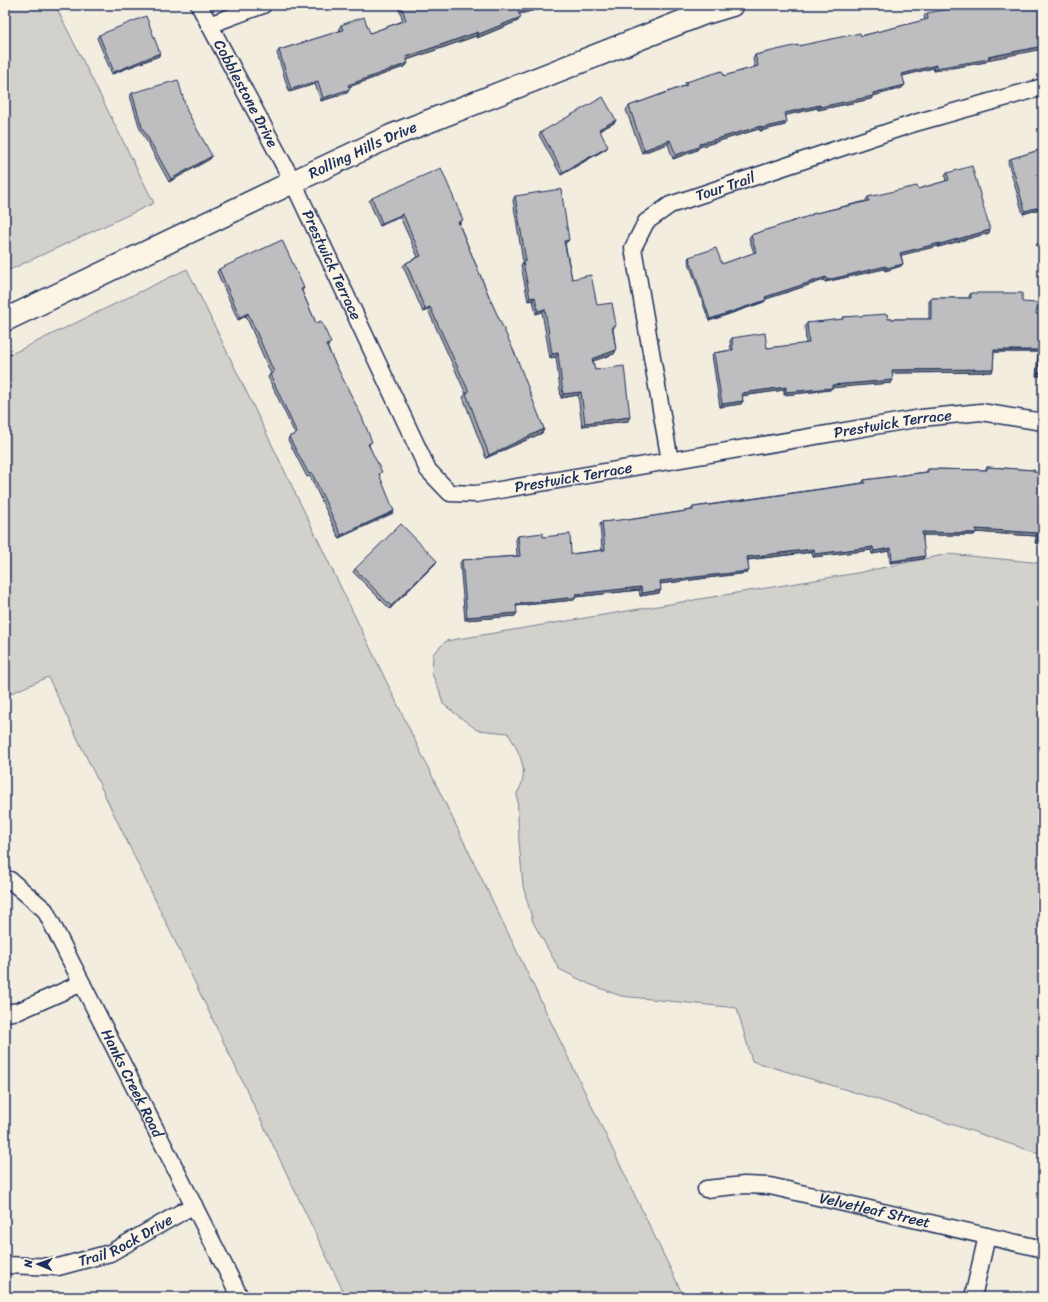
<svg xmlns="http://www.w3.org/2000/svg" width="1048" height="1302" font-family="Sriracha,sans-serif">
  <rect width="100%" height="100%" fill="#f3ede0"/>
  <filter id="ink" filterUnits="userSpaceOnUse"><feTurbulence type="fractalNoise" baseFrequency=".025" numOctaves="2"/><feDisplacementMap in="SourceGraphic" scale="8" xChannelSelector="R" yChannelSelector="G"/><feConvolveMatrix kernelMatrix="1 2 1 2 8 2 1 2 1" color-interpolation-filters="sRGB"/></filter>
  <g filter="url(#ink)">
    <!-- green -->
    <g fill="#d3d1cc" stroke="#778095">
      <path d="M5 5H55L154 203 5 272Z"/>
      <path d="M187 269 684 1297H346L48 677 5 696V357Z"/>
      <path d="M948 554 1043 563V1155L870 1097 752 1061 737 1008 621 996 589 984 559 969 533 922 523 886 519 841 517 793C531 772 519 752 508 733L477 730 443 704 439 689 432 674 433 654 446 641 857 573Z"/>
    </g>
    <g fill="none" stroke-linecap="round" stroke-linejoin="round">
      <!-- street casing -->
      <g stroke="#1b2f5e" stroke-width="19">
        <g id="street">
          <path id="s1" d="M199 5 293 182 428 470 450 493 476 494 921 418 981 412 1043 422"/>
          <path d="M209 25 263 5"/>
          <path id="s2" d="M670 461 633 248 646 222 670 205 915 123 1043 87"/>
          <path id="s3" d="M10 880 45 910 240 1297"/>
          <path d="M5 1013 19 1011 82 983"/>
          <path id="s4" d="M706 1189 744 1185 770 1186 1043 1249"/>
          <path id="s5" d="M5 1265 58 1267 110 1253 194 1205"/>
          <path d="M973 1297 987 1236"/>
        </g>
      </g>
      <!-- secondary casing -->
      <g stroke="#1b2f5e" stroke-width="25">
        <g id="secondary">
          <path id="s6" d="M5 320 293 182 391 136 702 14 732 5"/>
        </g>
      </g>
      <!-- street -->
      <use href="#street" stroke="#fcf5e5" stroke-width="16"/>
      <!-- secondary -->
      <use href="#secondary" stroke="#fcf5e5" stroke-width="22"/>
    </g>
    <!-- wall -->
    <g fill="#a3a3a5" stroke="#1b2f5e">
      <path d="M80 5H93L82 10Z"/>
      <path d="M398 5H555L519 14 518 21 477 38 476 36 407 60 406 66 349 87 347 93 321 101 315 84 289 92 277 53 279 50 340 31 339 29 341 25 370 33 403 21 398 6Z"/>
      <path d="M927 13 987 60 986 62 934 71 933 68 902 76 905 85 902 88 873 96 871 99 818 110 817 108 786 115 785 125 760 131 759 129 699 147 697 150 673 159 668 144 642 153 626 110 629 106 684 86V85L686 82 724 76 755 67 753 59 755 55 798 46 861 36 925 20 924 16Z"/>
      <path d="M99 35 159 56 112 74 97 38Z"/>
      <path d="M132 93 212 156 210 159 169 182 140 129 130 96Z"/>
      <path d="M616 120 614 123 599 131 606 149 561 175 539 135 541 132Z"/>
      <path d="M1043 149V208L1023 214 1008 162 1010 159Z"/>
      <path d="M947 173 989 233 938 247V246L901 255 903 264 901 266 885 271 884 269 825 282 824 280 766 299 764 302 709 321 688 260 689 257 722 264 754 253 749 238 751 235 810 216 812 214 866 201V200L868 197 918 189 946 181 945 176Z"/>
      <path d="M515 196 569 240 566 243H565L572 279 616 325 613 329 616 350 614 354 593 361 595 370 628 421 582 426 578 395 561 398 556 357 550 358 542 312 536 314 533 300 528 301 521 265 523 262 513 200Z"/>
      <path d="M372 198 461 223 459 224 544 429 542 433 486 458 463 397 466 394 428 310 423 312 403 266 406 263 418 257 400 217 380 226 369 201Z"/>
      <path d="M1043 239V253L1036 245 1038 243Z"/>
      <path d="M219 269 304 288 302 291 316 323 329 346H327L370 444 369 445 380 475 379 476 393 513 339 538 310 476 307 477 288 440 289 437 295 434 268 377 270 374H271L246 316 238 320 217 272Z"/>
      <path d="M971 293 1022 302 1036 314 1043 376H1036L1038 352H994L993 369 992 372 892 373 891 383 832 387 830 390 784 395V390L742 396 743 401 741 404 720 407 712 355 714 353 731 350 730 341 732 338 767 348 806 344 805 326 807 323 841 320 843 317 888 319H929V301L931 298H969V296Z"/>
      <path d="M987 467 1034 470 1043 544 1035 543 1036 536 976 532 974 535H923V559L890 563 889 551 872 554 871 550 813 557 812 552 748 560 747 573 660 584 659 593 640 596 639 590 576 597 574 600 516 606 515 616 465 620 460 563 462 560 517 556 516 539 518 536 543 537 571 554 602 550 600 524 602 522 628 520 691 510 693 507 862 483 864 480 926 472 928 469 985 470Z"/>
      <path d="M435 564 390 609 353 572 355 569Z"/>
    </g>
    <!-- shaded-wall -->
    <g fill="#858586" stroke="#1b2f5e">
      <path d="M89 5H93L82 10 84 7Z"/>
      <path d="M545 5H555L516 15 518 12Z"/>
      <path d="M521 17 518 21 477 38 479 34Z"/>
      <path d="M478 32 476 36 404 61 406 57Z"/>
      <path d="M1043 46V49L987 60 986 62 934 71 936 68Z"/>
      <path d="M160 53 159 56 112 74 114 72Z"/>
      <path d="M408 63 406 66 346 88 348 85Z"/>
      <path d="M936 65 933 68 899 77 902 74Z"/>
      <path d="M318 81 315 84 289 92 291 89Z"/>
      <path d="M905 85 902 88 873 96 871 99 818 110 820 107Z"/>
      <path d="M350 89 347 93 321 101 323 98Z"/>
      <path d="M820 105 817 108 783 116 785 113Z"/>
      <path d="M616 120 614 123 597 132 599 129Z"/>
      <path d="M787 122 785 125 760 131 762 128Z"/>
      <path d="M761 126 759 129 696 148 699 144Z"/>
      <path d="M670 140 668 144 642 153 644 150Z"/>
      <path d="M608 147 606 149 561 175 563 172Z"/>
      <path d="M699 147 697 150 673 159 676 155Z"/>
      <path d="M212 156 210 159 169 182 171 179Z"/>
      <path d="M1043 206V208L1023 214 1025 211Z"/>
      <path d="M403 214 400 217 380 226 382 223Z"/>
      <path d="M990 230 989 233 938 247 940 244Z"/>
      <path d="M569 240 566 243 562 244 564 241Z"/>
      <path d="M940 243 938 246 898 256 900 253Z"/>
      <path d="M903 264 901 266 885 271 887 268Z"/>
      <path d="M886 266 884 269 825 282 827 280Z"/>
      <path d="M826 277 824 280 763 300 765 297Z"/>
      <path d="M535 297 533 300 528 301 530 298Z"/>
      <path d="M766 300 764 302 709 321 710 319Z"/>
      <path d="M430 307 428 310 423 312 425 309Z"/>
      <path d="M545 309 542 312 536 314 538 311Z"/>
      <path d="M248 313 246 316 238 320 240 317Z"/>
      <path d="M616 350 614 354 590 362 592 359Z"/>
      <path d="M994 350H1040L1038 352H992Z"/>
      <path d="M558 353 556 357 550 358 552 354Z"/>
      <path d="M993 369 992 372 890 373 892 370Z"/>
      <path d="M1038 373H1043V376H1036Z"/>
      <path d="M893 380 891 383 830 388 832 385Z"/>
      <path d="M786 387 784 390 740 396 742 393Z"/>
      <path d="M832 388 830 390 784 395 786 392Z"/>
      <path d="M581 392 578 395 561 398 563 394Z"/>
      <path d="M743 401 741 404 720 407 722 404Z"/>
      <path d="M630 417 628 421 582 426 585 423Z"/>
      <path d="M544 429 542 433 486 458 489 455Z"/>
      <path d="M394 511 393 513 339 538 341 535Z"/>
      <path d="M976 529 1038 533 1036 536 974 532Z"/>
      <path d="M922 532 976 533 974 535H920Z"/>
      <path d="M1037 540 1043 541V544L1035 543Z"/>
      <path d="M873 547 871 550 813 557 815 554Z"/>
      <path d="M891 548 889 551 872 554 874 551Z"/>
      <path d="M814 549 812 552 745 560 747 557Z"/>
      <path d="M925 556 923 559 890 563 892 561Z"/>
      <path d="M437 561 435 564 390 609 391 606Z"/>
      <path d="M749 571 747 573 658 584 660 581Z"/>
      <path d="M641 587 639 590 573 597 576 594Z"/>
      <path d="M661 590 659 593 640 596 642 593Z"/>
      <path d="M576 597 574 600 514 606 516 604Z"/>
      <path d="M517 613 515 616 465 620 467 617Z"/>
    </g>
    <!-- building -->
    <g fill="#bebec0" stroke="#1b2f5e">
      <path d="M83 5H89L84 7Z"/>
      <path d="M401 5H545L518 12 521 17 479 34 478 32 406 57 408 63 348 85 350 89 323 98 318 81 291 89 279 50 343 30 341 25 364 17 370 33 406 20Z"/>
      <path d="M971 5H1043V46L988 57 989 59 936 68V65L902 74 905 85 873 93V96L820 107V105L785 113 787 122 762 128 761 126 699 144V147L676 155 670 140 644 150 629 106 687 85 686 82 722 71 724 76 758 66 755 55 798 45V46L860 33 861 36 928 19 927 13Z"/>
      <path d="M146 16 160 53 114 72 99 35Z"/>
      <path d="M178 80 187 111 212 156 171 179 142 127 132 93Z"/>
      <path d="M603 97 616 120 599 129 608 147 563 172 541 132Z"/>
      <path d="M1043 149V206L1025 211 1010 159Z"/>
      <path d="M972 166 990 230 940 244V243L900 253 903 264 887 268 886 266 827 280 826 277 765 297 766 300 710 319 689 257 716 248 722 264 756 252 751 235 812 215V214L869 201 868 197 917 186 918 189 949 180 947 173Z"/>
      <path d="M441 168 463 220 458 222 491 301 516 356 544 429 489 455 466 393 469 392 430 307 425 309 406 263 421 256 403 214 382 223 372 198Z"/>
      <path d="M561 189 569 240 564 241 572 279 591 275 597 305 612 303 616 325 612 326 616 350 592 359 595 370 624 366 630 417 585 423 581 392 563 394 558 353 552 354 545 309 538 311 535 297 530 298 523 262 526 261 515 196Z"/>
      <path d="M1043 239V248L1038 243Z"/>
      <path d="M282 240 304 288 301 289 316 323 321 321 331 343 326 345 362 417 372 442 368 444 382 472 379 474 394 511 341 535 312 473 309 474 289 437 297 433 270 374 274 372 248 313 240 317 219 269Z"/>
      <path d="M971 293H1022V302L1038 303 1036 314 1043 315V373H1038L1040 350H994L993 369 892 370 893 380 832 385V388L786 392V387L742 393 743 401 722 404 714 353 733 350 732 338 765 333 767 348 809 343 807 323 843 319V317L887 314 888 319H931V298H971Z"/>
      <path d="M987 467 1034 470V472L1043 473V541L1037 540 1038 533 976 529V533L922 532 925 556 892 561 891 548 874 551 873 547 815 554 814 549 747 557 749 571 660 581 661 590 642 593 641 587 576 594V597L516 604 517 613 467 617 462 560 520 556 518 536 543 533V537L570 534 571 554 605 550 602 522 628 519V520L693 510V507L710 505 865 483 864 480 928 472V469L987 470Z"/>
      <path d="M401 524 437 561 391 606 355 569Z"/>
    </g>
  </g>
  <g text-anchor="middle" stroke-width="3" stroke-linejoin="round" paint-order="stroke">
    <!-- street labels -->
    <g font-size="15" fill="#1b2f5e" stroke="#fcf5e5">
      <text dy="5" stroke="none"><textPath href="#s1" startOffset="100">Cobblestone Drive</textPath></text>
      <text dy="5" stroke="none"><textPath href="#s6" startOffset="396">Rolling Hills Drive</textPath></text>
      <text dy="5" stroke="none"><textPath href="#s2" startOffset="333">Tour Trail</textPath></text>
      <text dy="5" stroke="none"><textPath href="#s1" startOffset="292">Prestwick Terrace</textPath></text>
      <text dy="5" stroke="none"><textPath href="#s1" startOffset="999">Prestwick Terrace</textPath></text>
      <text dy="5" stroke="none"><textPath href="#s1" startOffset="675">Prestwick Terrace</textPath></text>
      <text dy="5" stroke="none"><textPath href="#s3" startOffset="240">Hanks Creek Road</textPath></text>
      <text dy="5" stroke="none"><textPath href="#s4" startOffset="172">Velvetleaf Street</textPath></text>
      <text dy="5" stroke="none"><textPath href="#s5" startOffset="126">Trail Rock Drive</textPath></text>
    </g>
  </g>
  <!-- margin -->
  <rect width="1048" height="1302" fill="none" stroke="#fcf5e5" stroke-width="20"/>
  <rect x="10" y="10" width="1028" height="1282" fill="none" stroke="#1b2f5e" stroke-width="1.5" filter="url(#ink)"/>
  <!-- north arrow -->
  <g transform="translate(38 1264) rotate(272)" stroke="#fcf5e5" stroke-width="3" paint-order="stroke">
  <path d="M0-3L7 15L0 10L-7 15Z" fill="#1b2f5e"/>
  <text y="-6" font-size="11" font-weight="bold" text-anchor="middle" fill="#1b2f5e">N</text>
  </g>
</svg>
